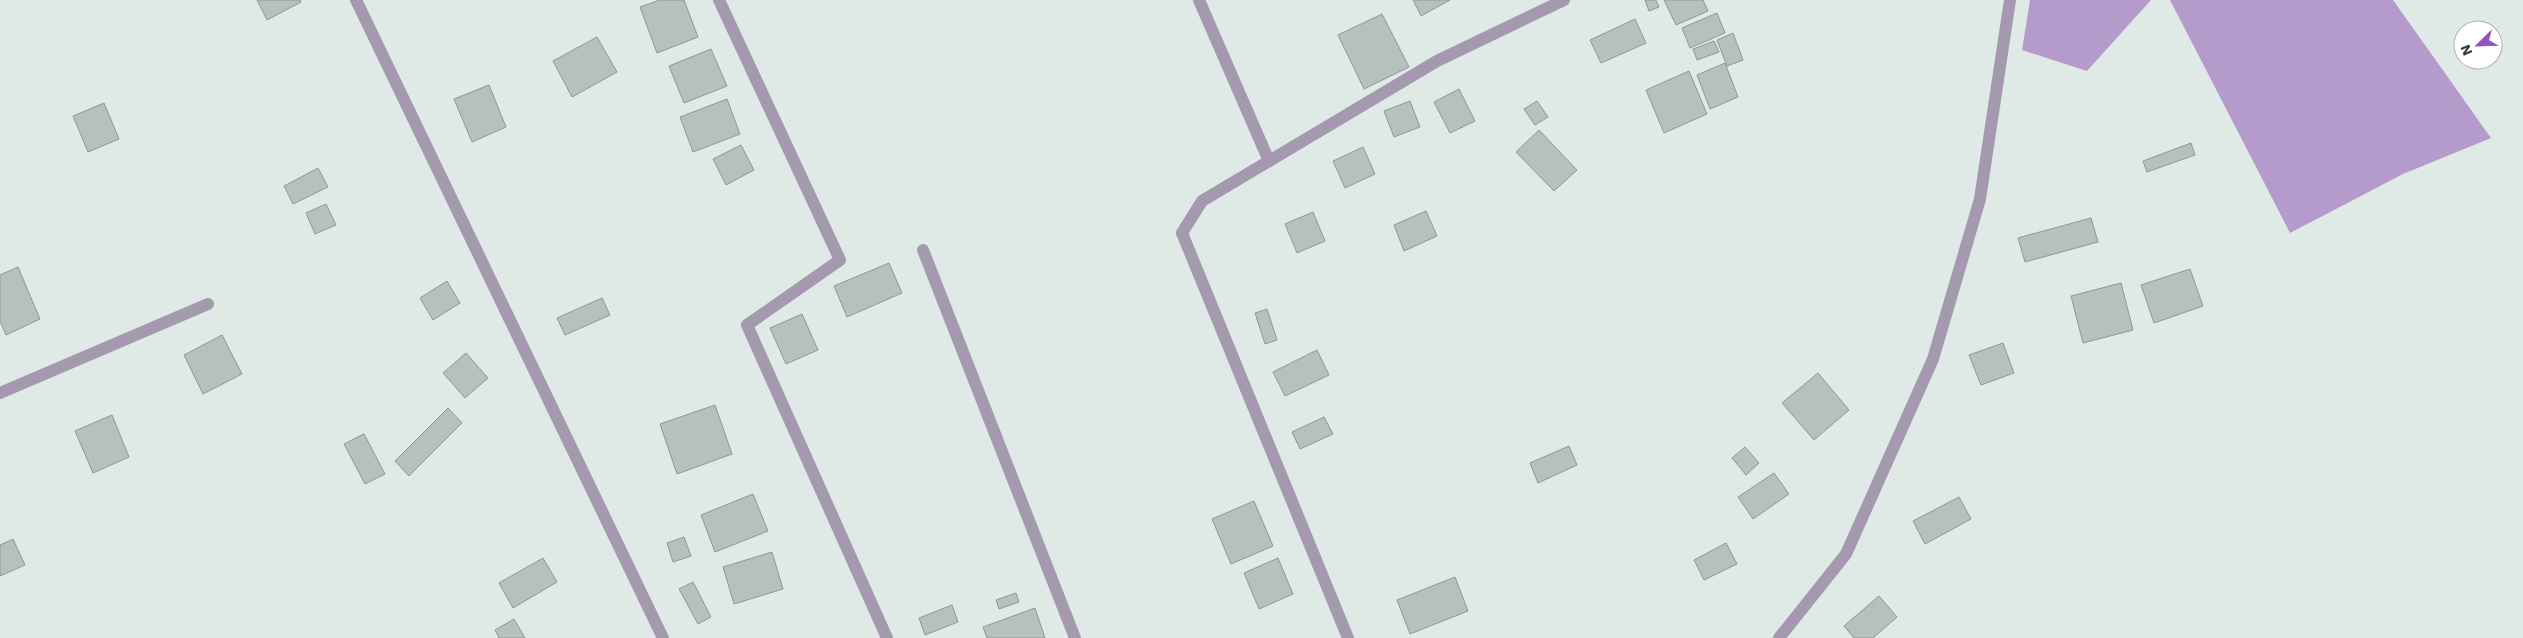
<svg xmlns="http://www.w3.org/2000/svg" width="2523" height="638" font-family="'Work Sans',sans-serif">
  <rect width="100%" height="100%" fill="#dfeae7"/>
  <!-- forest -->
  <g fill="#b59bcb">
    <path d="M2030 0H2151L2087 71 2022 50Z"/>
    <path d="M2170 0H2393L2491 138 2403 174 2290 233Z"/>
  </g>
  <!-- building -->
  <g fill="#b6c1be" stroke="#8d9895">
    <path d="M257 0H300L301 2 267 20Z"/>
    <path d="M660 0H684L698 37 657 53 640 7Z"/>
    <path d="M1413 0H1450L1421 16Z"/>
    <path d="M1645 0H1656L1659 7 1649 11Z"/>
    <path d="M1664 0H1703L1708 11 1676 25Z"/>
    <path d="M1717 13 1725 33 1690 48 1682 28Z"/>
    <path d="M1382 14 1409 67 1364 89 1338 35Z"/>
    <path d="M1635 19 1646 43 1601 63 1590 40Z"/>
    <path d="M1733 33 1743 60 1727 66 1717 40Z"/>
    <path d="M597 37 617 72 572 97 553 61Z"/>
    <path d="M1714 41 1719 52 1697 60 1693 49Z"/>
    <path d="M711 49 727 86 684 103 669 66Z"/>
    <path d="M1725 63 1738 97 1710 109 1697 75Z"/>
    <path d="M1689 71 1707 114 1664 133 1646 90Z"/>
    <path d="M489 85 506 127 472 142 454 99Z"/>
    <path d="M1459 89 1475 121 1450 133 1434 102Z"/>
    <path d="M727 99 740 134 693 152 680 117Z"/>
    <path d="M1410 101 1420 127 1394 137 1384 111Z"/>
    <path d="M1537 101 1548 117 1535 125 1524 109Z"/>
    <path d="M104 103 119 139 88 152 73 116Z"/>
    <path d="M1539 130 1577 170 1554 191 1516 152Z"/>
    <path d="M2191 143 2195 155 2147 172 2143 161Z"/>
    <path d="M741 145 754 170 726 185 713 159Z"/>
    <path d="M1363 147 1375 174 1345 188 1333 161Z"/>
    <path d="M318 168 328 187 293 204 284 186Z"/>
    <path d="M326 204 336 225 315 234 306 213Z"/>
    <path d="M1426 211 1437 236 1404 251 1394 225Z"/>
    <path d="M1313 212 1325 241 1297 253 1285 224Z"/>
    <path d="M2091 218 2098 242 2025 262 2018 238Z"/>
    <path d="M889 263 902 293 847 317 834 286Z"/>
    <path d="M18 267 40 319 6 335 0 321V275Z"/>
    <path d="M2190 269 2203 306 2154 323 2141 285Z"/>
    <path d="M447 281 460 303 433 320 420 298Z"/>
    <path d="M2121 283 2133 330 2083 343 2071 296Z"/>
    <path d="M602 298 610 315 565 335 557 318Z"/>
    <path d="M1267 309 1277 340 1265 344 1255 313Z"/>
    <path d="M802 314 818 350 786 364 770 328Z"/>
    <path d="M222 335 242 374 203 394 184 355Z"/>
    <path d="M2003 343 2014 373 1981 385 1969 355Z"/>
    <path d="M1317 350 1329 375 1285 396 1273 372Z"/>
    <path d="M466 353 488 378 465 398 443 373Z"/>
    <path d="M1818 373 1849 410 1814 440 1782 403Z"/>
    <path d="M715 405 732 454 677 474 660 424Z"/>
    <path d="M448 408 462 423 409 476 395 461Z"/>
    <path d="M112 415 129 457 93 473 75 431Z"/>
    <path d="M1324 417 1333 434 1300 449 1292 432Z"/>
    <path d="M364 434 385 474 365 484 344 444Z"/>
    <path d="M1569 446 1577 465 1538 483 1530 463Z"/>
    <path d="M1745 447 1759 463 1746 475 1732 458Z"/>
    <path d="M1774 473 1789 494 1753 519 1738 497Z"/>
    <path d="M753 494 768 531 715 552 701 515Z"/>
    <path d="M1959 497 1971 519 1925 544 1913 521Z"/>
    <path d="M1254 501 1273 546 1231 564 1212 519Z"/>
    <path d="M684 537 691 556 673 562 667 543Z"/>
    <path d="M13 539 25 565 0 576V545Z"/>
    <path d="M1726 543 1737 564 1704 580 1694 560Z"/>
    <path d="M772 552 783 589 734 604 723 567Z"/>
    <path d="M543 558 557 582 513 608 499 583Z"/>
    <path d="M1278 558 1293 594 1259 609 1244 573Z"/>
    <path d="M1455 577 1468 611 1410 634 1397 600Z"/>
    <path d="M693 582 711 617 698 624 679 589Z"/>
    <path d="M1016 593 1019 602 999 609 996 600Z"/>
    <path d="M1879 596 1897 617 1873 638H1854L1844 626Z"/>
    <path d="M952 605 958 622 925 635 919 618Z"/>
    <path d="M1035 608 1045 638H987L983 627Z"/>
    <path d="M514 619 525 638H499L495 630Z"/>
  </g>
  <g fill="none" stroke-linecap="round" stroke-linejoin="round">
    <!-- minor -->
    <g stroke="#a499ae" stroke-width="12">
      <path d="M356 0 663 638"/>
      <path d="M719 0 840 260 747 325 887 638"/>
      <path d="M1199 0 1269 161"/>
      <path d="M923 250 1075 638"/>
      <path d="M0 393 208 304"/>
      <path d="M1348 638 1182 233 1202 201 1437 61 1564 0"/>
      <path d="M1779 638 1846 554 1933 359 1980 199 2010 0"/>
    </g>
  </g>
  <!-- north arrow -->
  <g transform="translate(2478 45) rotate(247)"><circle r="24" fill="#ffffff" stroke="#afb1b0"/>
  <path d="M0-4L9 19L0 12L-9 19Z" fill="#9451c5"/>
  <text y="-8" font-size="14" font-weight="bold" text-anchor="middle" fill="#363b39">N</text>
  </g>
</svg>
